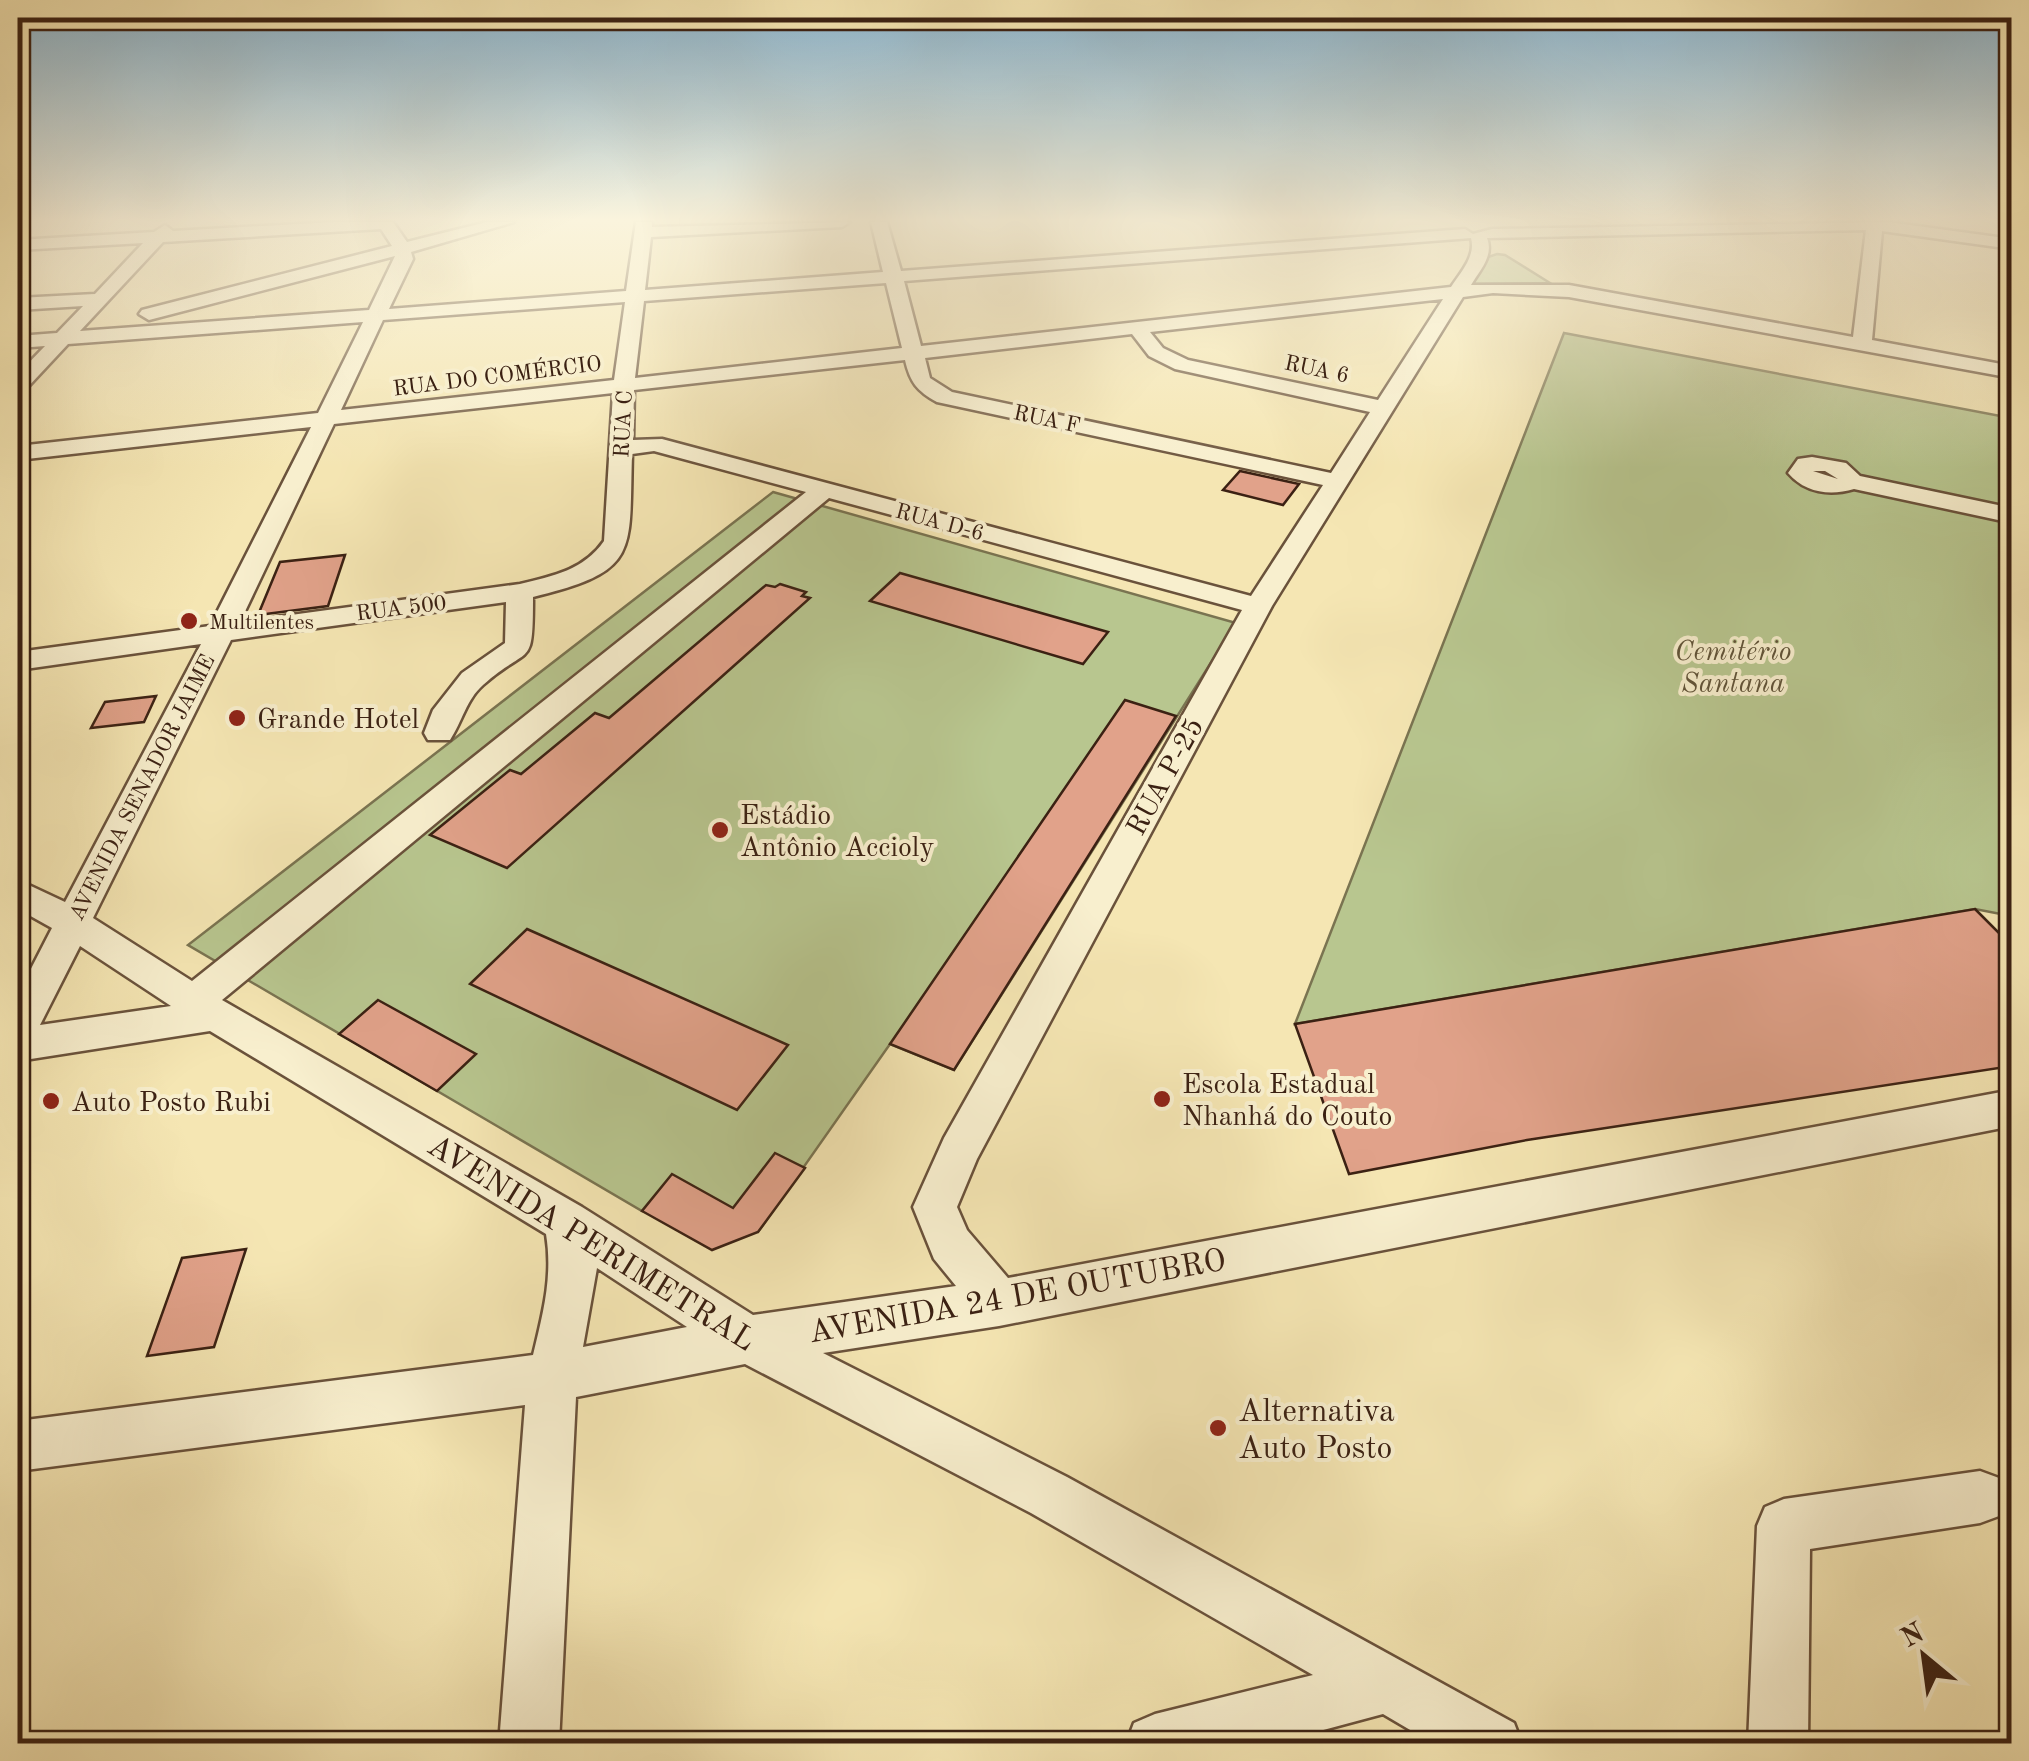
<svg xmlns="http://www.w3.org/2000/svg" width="2029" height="1761" font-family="'Old Standard TT',serif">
  <rect width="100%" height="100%" fill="#f5e6b3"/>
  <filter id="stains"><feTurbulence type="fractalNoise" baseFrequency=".002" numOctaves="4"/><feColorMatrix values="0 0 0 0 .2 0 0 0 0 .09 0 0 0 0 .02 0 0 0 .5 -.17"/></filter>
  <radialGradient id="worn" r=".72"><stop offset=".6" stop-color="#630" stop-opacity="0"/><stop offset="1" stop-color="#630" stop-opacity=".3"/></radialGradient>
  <!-- green -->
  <g fill="#b8c68f" stroke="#7a7451" stroke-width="2.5">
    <path d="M1497 254 1505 255 1550 283 1470 284 1488 257Z"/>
    <path d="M1564 333 2011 418V916L1975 909 1295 1024Z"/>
    <path d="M773 492 1236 623 954 1070 890 1044 758 1232 642 1211 188 945Z"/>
  </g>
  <!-- building -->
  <g fill="#e1a28a" stroke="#3b2113" stroke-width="2.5">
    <path d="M1240 471 1299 484 1283 505 1223 490Z"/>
    <path d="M345 555 328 606 258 615 280 562Z"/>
    <path d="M900 573 1108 632 1083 664 870 601Z"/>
    <path d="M780 584 806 592 802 596 810 598 507 868 430 835 510 770 521 774 595 713 609 718 766 585 775 587Z"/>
    <path d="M156 696 144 722 91 728 105 702Z"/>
    <path d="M1125 700 1176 716 954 1070 890 1044Z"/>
    <path d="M1975 909 2012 946V1066L1527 1140 1349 1174 1295 1024Z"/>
    <path d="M527 929 788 1045 737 1110 470 984Z"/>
    <path d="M378 1000 476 1054 437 1091 339 1034Z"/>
    <path d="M775 1153 805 1168 758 1232 712 1250 642 1211 672 1174 733 1208Z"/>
    <path d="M246 1249 214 1347 147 1356 182 1258Z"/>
  </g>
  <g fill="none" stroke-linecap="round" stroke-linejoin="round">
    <!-- minor casing -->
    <g stroke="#6a523b" stroke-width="5">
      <g id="minor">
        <path d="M334 222H393L407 242 487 222H514L411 252 413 259 389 309 626 291 636 222H652V227L850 222 842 227 651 237 645 290 883 272 871 222H887L901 271 1465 229 1473 234 1492 229 1888 222 2012 239V249L1882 231 1872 340 2012 366V378L1569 297 1493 293 1463 297 1272 606 977 1159 957 1207 967 1230 1008 1278 2012 1090V1126L999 1326 823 1353 1067 1477 1514 1723 1522 1744H1434L1383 1714 1271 1744H1126L1134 1723 1155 1714 1313 1675 1031 1513 745 1364 576 1397 559 1744H499L525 1405 18 1471V1421L533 1355C543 1313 553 1277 546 1234L210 1031 18 1061V994L52 928 18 909V880L65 902 201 644 18 670V652L210 626 311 427 18 460V446L318 413 363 322 68 344 25 390 18 392V374L45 346 18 348V336L57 333 83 306 18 310V298L95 294 143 243 18 250V240L154 232 165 225 173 231ZM381 229 392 246 142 310 139 314 149 320 395 256 369 310 80 331 163 242ZM1866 230 1853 337 1569 285H1471C1480 270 1494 256 1487 238ZM1471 238C1476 256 1461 272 1451 287L921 346 904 281ZM886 283 902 348 635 378 644 301ZM1443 299 1378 400 1188 360 1163 348 1150 332ZM625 302 614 380 341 410 383 320ZM1132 334 1149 356 1175 369 1370 412 1331 473 952 392 930 378 925 358ZM905 360C910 382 917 391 937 402L1323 485 1251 596 662 439 633 440 634 390ZM613 393 604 541C584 570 553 576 520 584L240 622 334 424ZM654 451 806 492 192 981 93 918 231 640 506 602 505 643 462 673 433 710 424 733 428 740H450C462 722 466 700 483 685 530 643 533 672 533 597 640 571 629 554 632 454ZM829 498 1242 610 944 1138 913 1207 934 1259 956 1286 753 1315 582 1207 222 1000ZM80 946 171 1006 40 1025ZM597 1268 687 1327 583 1347Z"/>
        <path d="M1812 457 1846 463 1860 476 2012 508V523L1854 489C1830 496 1805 493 1788 473L1798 459ZM1813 471H1825L1838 479Z"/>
        <path d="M1980 1471 1999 1478 2006 1497 1999 1516 1980 1523 1810 1549 1808 1744H1748L1757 1526 1765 1507 1784 1499Z"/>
      </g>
    </g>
    <!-- minor -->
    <use href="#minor" fill="#f8efce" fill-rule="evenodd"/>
  </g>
  <!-- sky -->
  <linearGradient id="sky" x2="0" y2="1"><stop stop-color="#8bb8d4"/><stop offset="0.47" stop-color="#faf4dd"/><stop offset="1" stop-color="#faf4dd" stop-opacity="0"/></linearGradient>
  <rect width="2029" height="468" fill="url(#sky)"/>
  <!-- markers -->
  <g fill="#8f2418" stroke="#f8efce" stroke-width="4">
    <circle cx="189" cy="621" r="10"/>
    <circle cx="237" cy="718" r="10"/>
    <circle cx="720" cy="830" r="10"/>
    <circle cx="1162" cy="1099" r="10"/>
    <circle cx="51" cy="1101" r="10"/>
    <circle cx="1218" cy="1428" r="10"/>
  </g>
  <g text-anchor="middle" stroke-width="8" stroke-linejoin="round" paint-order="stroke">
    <!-- far-street labels -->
    <g font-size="22" fill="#3b2113" stroke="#f8efce">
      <text transform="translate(1317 368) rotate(12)" y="8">RUA 6</text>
      <text transform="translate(497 375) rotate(-7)" y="8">RUA DO COMÉRCIO</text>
      <text transform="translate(1047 418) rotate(12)" y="8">RUA F</text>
      <text transform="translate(622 424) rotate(-87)" y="8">RUA C</text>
      <text transform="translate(940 521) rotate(15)" y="8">RUA D-6</text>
      <text transform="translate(401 607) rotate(-7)" y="8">RUA 500</text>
      <text transform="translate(141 787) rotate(-63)" y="8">AVENIDA SENADOR JAIME</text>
    </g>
    <!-- far-poi labels -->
    <g font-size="22" fill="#3b2113" stroke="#f8efce" text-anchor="start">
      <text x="209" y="629">Multilentes</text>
    </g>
    <!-- park labels -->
    <g font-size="28" font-style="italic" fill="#605338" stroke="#f8efce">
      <text x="1733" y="660">Cemitério<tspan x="1733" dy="32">Santana</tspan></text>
    </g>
    <!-- poi labels -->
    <g font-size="28" fill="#3b2113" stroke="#f8efce" text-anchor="start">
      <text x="257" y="728">Grande Hotel</text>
      <text x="740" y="824">Estádio<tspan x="740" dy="32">Antônio Accioly</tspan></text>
      <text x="1182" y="1093">Escola Estadual<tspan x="1182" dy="32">Nhanhá do Couto</tspan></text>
      <text x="71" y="1111">Auto Posto Rubi</text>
    </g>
    <!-- street labels -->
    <g font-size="28" fill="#3b2113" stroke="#f8efce">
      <text transform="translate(1164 776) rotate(-61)" y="10">RUA P-25</text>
    </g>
    <!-- near-street labels -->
    <g font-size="32" fill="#3b2113" stroke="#f8efce">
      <text transform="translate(592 1242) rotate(32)" y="11">AVENIDA PERIMETRAL</text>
      <text transform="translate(1017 1295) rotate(-10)" y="11">AVENIDA 24 DE OUTUBRO</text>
    </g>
    <!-- near-poi labels -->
    <g font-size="32" fill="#3b2113" stroke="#f8efce" text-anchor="start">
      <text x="1238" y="1421">Alternativa<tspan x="1238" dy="37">Auto Posto</tspan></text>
    </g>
  </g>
  <!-- margin -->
  <rect width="2029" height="1761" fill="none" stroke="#f5e6b3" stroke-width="60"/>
  <rect x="20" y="20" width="1989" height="1721" fill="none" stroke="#3b2113" stroke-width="5"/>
  <rect x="30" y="30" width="1969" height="1701" fill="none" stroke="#3b2113" stroke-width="2.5"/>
  <!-- north arrow -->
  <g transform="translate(1924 1656) rotate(331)" stroke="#f8efce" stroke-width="8" paint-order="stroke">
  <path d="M0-8L18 38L0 25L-18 38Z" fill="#3b2113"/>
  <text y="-15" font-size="28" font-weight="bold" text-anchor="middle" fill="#3b2113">N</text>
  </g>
  <rect width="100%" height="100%" filter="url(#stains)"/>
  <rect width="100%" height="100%" fill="url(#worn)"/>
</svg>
